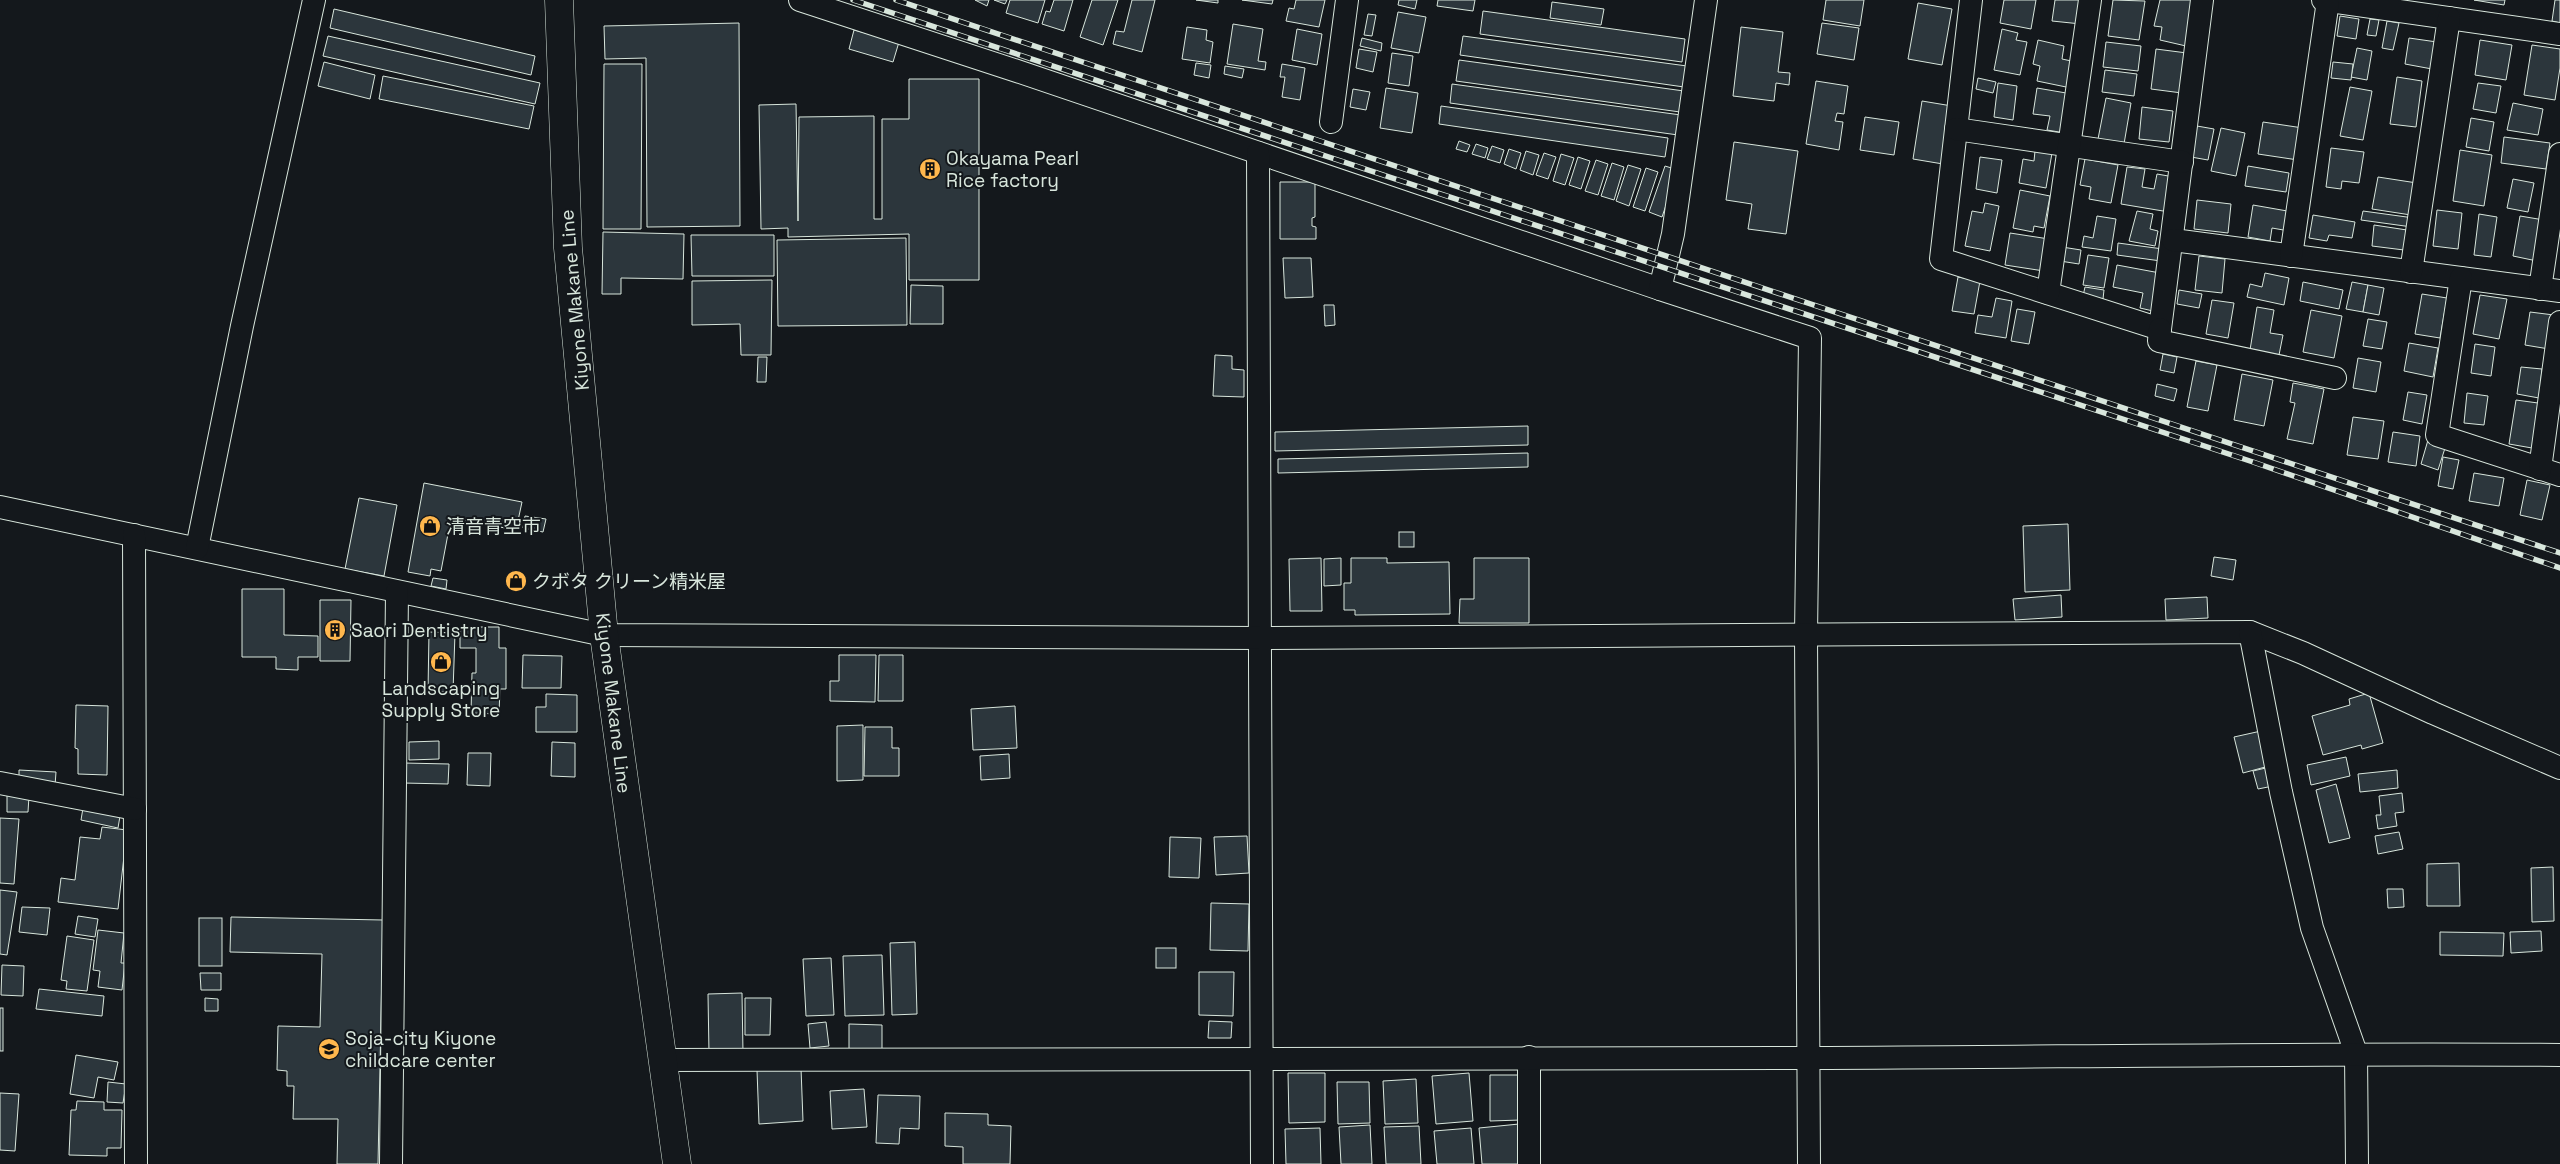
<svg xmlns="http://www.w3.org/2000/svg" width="2560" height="1164" font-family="'Space Grotesk','Noto Sans JP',sans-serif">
  <rect width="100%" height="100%" fill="#14181c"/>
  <!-- building -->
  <g fill="#2c363c" stroke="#d8e6dc">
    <path d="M975 0H989L987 6Z"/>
    <path d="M994 0H1007L1005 4Z"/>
    <path d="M1010 0H1045L1038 23 1006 13Z"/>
    <path d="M1054 0H1073L1064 31 1042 24 1046 11 1050 12Z"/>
    <path d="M1092 0H1118L1103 45 1080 37Z"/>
    <path d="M1132 0H1155L1142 52 1113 44 1116 31 1124 32Z"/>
    <path d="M1196 0H1218V3Z"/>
    <path d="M1242 0H1273L1272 4Z"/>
    <path d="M1296 0H1325L1319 27 1286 21 1289 8 1294 9Z"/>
    <path d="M1399 0H1417L1415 9 1398 5Z"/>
    <path d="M1438 0H1475L1473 11 1437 6Z"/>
    <path d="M1826 0H1864L1860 26 1823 20Z"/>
    <path d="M2004 0H2036L2031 29 2000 23Z"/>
    <path d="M2055 0H2084L2081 24 2052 21Z"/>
    <path d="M2113 0 2145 1 2139 40 2108 36Z"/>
    <path d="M2160 0H2192L2186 46 2160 40 2162 27 2154 26Z"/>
    <path d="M2474 0H2505L2504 5Z"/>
    <path d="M2555 0H2560V23L2552 21Z"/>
    <path d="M1552 2 1604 9 1601 25 1550 18Z"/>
    <path d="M1918 3 1952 9 1942 65 1908 59Z"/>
    <path d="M334 9 535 56 531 75 330 28Z"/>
    <path d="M1483 11 1685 39 1682 62 1480 34Z"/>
    <path d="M1398 12 1426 17 1419 53 1391 48Z"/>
    <path d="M1368 14 1376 15 1372 36 1364 35Z"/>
    <path d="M2340 16 2359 19 2356 39 2337 36Z"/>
    <path d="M2370 19 2379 20 2376 36 2367 35Z"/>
    <path d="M2387 21 2399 23 2393 50 2382 48Z"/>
    <path d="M739 23 740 226 647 227 646 58 605 59 604 26Z"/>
    <path d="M1822 23 1859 28 1854 60 1817 54Z"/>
    <path d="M1233 24 1263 29 1258 61 1266 62 1265 70 1227 64Z"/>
    <path d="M1187 27 1207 30 1206 40 1213 42 1210 63 1182 59Z"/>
    <path d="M1741 27 1783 32 1778 72 1790 73 1789 85 1776 83 1774 101 1733 96Z"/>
    <path d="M1297 29 1322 34 1317 65 1292 60Z"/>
    <path d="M2002 29 2018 33 2016 40 2027 42 2020 75 1994 70Z"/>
    <path d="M854 30 899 42 893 62 849 49Z"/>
    <path d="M328 36 540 83 535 104 323 56Z"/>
    <path d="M1463 36 1687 66 1684 87 1460 55Z"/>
    <path d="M1362 38 1382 43 1381 51 1360 46Z"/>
    <path d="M2409 38 2437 42 2432 69 2405 64Z"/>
    <path d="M2038 40 2064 46 2062 59 2076 62 2071 88 2037 81 2040 66 2033 64Z"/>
    <path d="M2480 40 2512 45 2506 80 2475 75Z"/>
    <path d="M2106 42 2141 46 2138 71 2103 67Z"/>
    <path d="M2532 45 2560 49V68L2555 100 2524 95Z"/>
    <path d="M2357 48 2372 51 2367 80 2351 77Z"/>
    <path d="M1359 49 1377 52 1373 72 1356 68Z"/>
    <path d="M2156 49 2187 53 2182 93 2151 89Z"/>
    <path d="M1392 53 1413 56 1409 86 1388 83Z"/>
    <path d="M1459 60 1684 91 1680 112 1456 81Z"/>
    <path d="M324 62 375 75 370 99 318 86Z"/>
    <path d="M2333 62 2353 64 2351 80 2331 78Z"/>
    <path d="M1196 63 1211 65 1209 78 1194 75Z"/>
    <path d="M604 64H642L641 229H603Z"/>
    <path d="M1282 64 1305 68 1300 100 1282 97 1285 77H1280Z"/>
    <path d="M1225 66 1244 69 1242 78 1224 74Z"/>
    <path d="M2105 70 2137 74 2134 96 2102 92Z"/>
    <path d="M383 76 534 106 529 129 379 99Z"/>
    <path d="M2397 77 2422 81 2416 127 2390 124Z"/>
    <path d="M1978 78 1996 82 1993 93 1976 89Z"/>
    <path d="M909 79H979V280H909V234L788 237V228L761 229 759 105 796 104 798 221 799 117 874 116V219H882V119H909Z"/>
    <path d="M1816 81 1848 86 1844 114 1837 113 1835 121 1843 122 1839 150 1806 144Z"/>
    <path d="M1998 83 2017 86 2013 120 1994 117Z"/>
    <path d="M2478 83 2501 86 2496 113 2473 109Z"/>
    <path d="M1452 84 1681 115 1678 135 1450 103Z"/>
    <path d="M2350 87 2372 91 2363 140 2340 136Z"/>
    <path d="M1386 88 1418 93 1412 133 1380 128Z"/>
    <path d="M2037 88 2072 94 2065 133 2047 130 2050 116 2033 114Z"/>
    <path d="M1353 89 1370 92 1366 110 1350 107Z"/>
    <path d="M2106 98 2131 103 2124 144 2098 139Z"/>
    <path d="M1922 101 1952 106 1943 164 1913 159Z"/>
    <path d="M2513 103 2543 109 2538 135 2507 130Z"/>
    <path d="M1441 106 1668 138 1665 157 1439 124Z"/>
    <path d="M2142 107 2173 111 2169 142 2139 139Z"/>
    <path d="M1865 117 1899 122 1894 155 1860 150Z"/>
    <path d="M2471 118 2494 122 2489 151 2466 147Z"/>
    <path d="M2263 122 2303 128 2298 160 2258 154Z"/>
    <path d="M2197 126 2214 129 2208 160 2191 157Z"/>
    <path d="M2221 128 2245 133 2236 176 2211 171Z"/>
    <path d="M2504 137 2550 143 2546 169 2501 163Z"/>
    <path d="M1459 141 1470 145 1467 152 1456 149Z"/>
    <path d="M1734 142 1798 151 1786 234 1748 229 1752 204 1726 200Z"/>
    <path d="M1476 144 1488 148 1485 158 1472 154Z"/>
    <path d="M1492 146 1504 150 1500 163 1487 159Z"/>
    <path d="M2331 148 2364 152 2359 183 2342 181 2341 189 2326 187Z"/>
    <path d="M1509 149 1521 153 1516 169 1504 164Z"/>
    <path d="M2460 150 2492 155 2484 206 2453 201Z"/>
    <path d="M1526 151 1539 155 1533 175 1520 170Z"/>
    <path d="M2035 151 2052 153 2046 188 2019 183 2023 159 2034 161Z"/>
    <path d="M1544 153 1556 157 1548 179 1536 175Z"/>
    <path d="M1561 154 1574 158 1565 185 1553 181Z"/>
    <path d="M1578 157 1590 161 1581 189 1569 185Z"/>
    <path d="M1980 157 2002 160 1997 193 1976 189Z"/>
    <path d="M2085 159 2118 165 2111 203 2089 199 2091 187 2080 185Z"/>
    <path d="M1596 160 1608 164 1598 195 1585 191Z"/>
    <path d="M1612 163 1624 167 1614 200 1601 196Z"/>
    <path d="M1628 165 1641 169 1629 206 1616 201Z"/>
    <path d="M1665 166 1678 170 1662 217 1649 212Z"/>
    <path d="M2248 166 2289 173 2286 192 2245 186Z"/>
    <path d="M2127 167 2145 169 2142 187 2154 189 2157 174 2174 177 2169 212 2121 204Z"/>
    <path d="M1646 168 1658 172 1645 211 1633 207Z"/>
    <path d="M2378 177 2417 183 2411 215 2372 209Z"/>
    <path d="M2513 179 2534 183 2528 212 2507 208Z"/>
    <path d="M1280 182H1315V217L1312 218V226L1316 227V239H1280Z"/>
    <path d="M2020 190 2050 196 2044 228 2034 226 2033 232 2013 228Z"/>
    <path d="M2197 200 2231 204 2228 233 2194 229Z"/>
    <path d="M1985 203 1999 206 1990 251 1965 246 1972 211 1983 213Z"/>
    <path d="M2253 205 2293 212 2289 231 2272 228 2270 241 2248 237Z"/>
    <path d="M2437 210 2462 213 2458 249 2433 246Z"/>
    <path d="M2137 211 2153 214 2150 229 2158 231 2155 246 2129 241Z"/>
    <path d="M2363 211 2414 218 2412 227 2361 220Z"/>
    <path d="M2479 214 2497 217 2491 257 2474 255Z"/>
    <path d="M2313 215 2355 222 2352 238 2329 235 2327 241 2309 238Z"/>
    <path d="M2097 216 2116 219 2111 251 2082 247 2084 236 2093 238Z"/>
    <path d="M2520 216 2544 220 2537 261 2513 256Z"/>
    <path d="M2374 225 2407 230 2404 250 2372 246Z"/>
    <path d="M603 232 684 234 683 279 621 278V294H602Z"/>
    <path d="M2010 233 2049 239 2044 271 2005 265Z"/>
    <path d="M691 235H774V276H692Z"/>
    <path d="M906 238 907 325 778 326 777 240Z"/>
    <path d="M2118 243 2163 249 2161 261 2117 255Z"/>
    <path d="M2062 247 2081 250 2079 264 2060 261Z"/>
    <path d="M2088 255 2109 258 2104 288 2083 285Z"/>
    <path d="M2199 256 2225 259 2222 293 2195 290Z"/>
    <path d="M1283 258H1311L1313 297 1285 298Z"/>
    <path d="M2117 265 2160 273 2153 311 2140 308 2143 293 2113 287Z"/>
    <path d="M2265 273 2289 278 2284 305 2247 297 2250 284 2262 287Z"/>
    <path d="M1958 277 1980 281 1974 314 1952 311Z"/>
    <path d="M772 280 771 355H741L740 324 692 325V281Z"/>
    <path d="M2303 282 2343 290 2339 309 2300 301Z"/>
    <path d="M2352 282 2368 285 2363 312 2346 309Z"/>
    <path d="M911 285 943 286V324H910Z"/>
    <path d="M2368 285 2384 288 2379 315 2363 312Z"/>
    <path d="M2085 287 2104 290 2103 299 2083 296Z"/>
    <path d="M2179 290 2202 294 2199 308 2177 304Z"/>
    <path d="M2422 294 2447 298 2440 338 2415 334Z"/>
    <path d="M2480 295 2507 299 2499 339 2473 334Z"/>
    <path d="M1996 298 2012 301 2006 338 1975 333 1978 315 1992 317Z"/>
    <path d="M2212 300 2234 303 2228 338 2206 334Z"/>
    <path d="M1324 305H1334L1335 325 1325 326Z"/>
    <path d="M2257 307 2274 310 2270 333 2283 335 2279 355 2250 350Z"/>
    <path d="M2017 309 2035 312 2029 344 2011 341Z"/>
    <path d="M2311 310 2342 316 2334 358 2303 352Z"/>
    <path d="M2530 312 2554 315 2549 349 2525 345Z"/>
    <path d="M2368 319 2387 322 2382 349 2363 346Z"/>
    <path d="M2409 343 2438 348 2433 377 2404 371Z"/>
    <path d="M2475 344 2495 347 2491 376 2471 373Z"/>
    <path d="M2163 354 2177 357 2174 373 2160 370Z"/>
    <path d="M1215 355 1232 356V369L1244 370V397L1213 396Z"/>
    <path d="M758 357H767L766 382H757Z"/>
    <path d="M2358 358 2381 362 2376 392 2353 388Z"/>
    <path d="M2196 361 2217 365 2208 411 2187 407Z"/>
    <path d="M2521 367 2542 369 2539 398 2517 394Z"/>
    <path d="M2242 374 2273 380 2264 426 2234 420Z"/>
    <path d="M2293 383 2324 389 2313 444 2287 439 2295 403 2290 402Z"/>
    <path d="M2157 384 2177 389 2174 401 2155 396Z"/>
    <path d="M2408 392 2427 395 2422 424 2403 420Z"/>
    <path d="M2467 393 2488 396 2484 425 2464 423Z"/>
    <path d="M2516 400 2538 403 2532 448 2509 444Z"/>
    <path d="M2353 417 2384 421 2378 459 2347 455Z"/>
    <path d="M1528 426V445L1275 451V432Z"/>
    <path d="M2393 432 2420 436 2416 466 2388 462Z"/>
    <path d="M2428 440 2446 445 2438 470 2421 464Z"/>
    <path d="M1528 453V467L1278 473V459Z"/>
    <path d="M2443 457 2459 460 2453 489 2438 486Z"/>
    <path d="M2474 473 2504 478 2499 506 2469 501Z"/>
    <path d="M2527 480 2550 485 2542 520 2520 515Z"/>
    <path d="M424 483 522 502 516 530 451 518 441 571 431 569 430 576 408 572Z"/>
    <path d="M359 498 397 505 384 576 345 569Z"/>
    <path d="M525 516 546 519 543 532 523 528Z"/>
    <path d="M2068 524 2070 590 2025 592 2023 526Z"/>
    <rect x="1399" y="532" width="15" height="15"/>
    <path d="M2214 557 2236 560 2233 580 2211 576Z"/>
    <path d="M1321 558 1322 611H1290L1289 559Z"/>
    <path d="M1341 558V585L1324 586V559Z"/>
    <path d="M1351 558H1387V563L1449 562 1450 614 1355 615V610H1344V583H1351Z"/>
    <path d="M1474 558H1529V623H1459L1460 599H1474Z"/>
    <path d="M433 578 447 580 446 589 431 586Z"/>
    <path d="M242 589H284V635L318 636V657H298V670L276 669V657H242Z"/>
    <path d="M2061 595 2062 617 2015 620 2013 599Z"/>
    <path d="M2207 597 2208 618 2166 620 2165 599Z"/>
    <path d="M320 600H351L350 661H320Z"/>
    <path d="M460 627H499V648H506V689H500L499 714 471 713 472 673H476V648H460Z"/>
    <path d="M429 632 455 633 453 692 428 691Z"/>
    <path d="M523 655 562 656 561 688H522Z"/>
    <path d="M839 655H876L875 702 830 701V681H839Z"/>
    <path d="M879 655H903V701H878Z"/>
    <path d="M2369 693 2383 743 2362 749 2361 745 2323 755 2312 716 2350 705 2349 699Z"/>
    <path d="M546 694 577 695V732H536V707H546Z"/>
    <path d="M76 705 108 706 107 775 78 774V749L75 748Z"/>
    <path d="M1015 706 1017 748 973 750 971 709Z"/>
    <path d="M863 725V780L837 781V726Z"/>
    <path d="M865 727H892V748H899V776H864Z"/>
    <path d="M2261 731 2269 766 2243 773 2234 737Z"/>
    <path d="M439 741V759L409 760V742Z"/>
    <path d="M552 742 575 743V777L551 776Z"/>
    <path d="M468 753H491L490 786 467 785Z"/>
    <path d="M1009 754 1010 778 981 780 980 756Z"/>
    <path d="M2346 757 2350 776 2311 785 2307 765Z"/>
    <path d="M404 763 449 764 448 784 403 783Z"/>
    <path d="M2274 766 2278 785 2258 789 2253 771Z"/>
    <path d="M19 770 56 772 55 786 19 784Z"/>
    <path d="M2397 770 2398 788 2360 792 2358 774Z"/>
    <path d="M2336 784 2350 838 2329 843 2316 790Z"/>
    <path d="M2402 793 2404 812 2395 813 2397 826 2378 829 2376 815H2381L2379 796Z"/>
    <path d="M7 795 29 796 28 812H7Z"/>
    <path d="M83 808 120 816 118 828 81 820Z"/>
    <path d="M0 818 19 819 14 884 0 883Z"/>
    <path d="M102 827 127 830 118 909 58 902 61 878 75 880 80 837 100 839Z"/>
    <path d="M2399 832 2403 849 2378 854 2375 836Z"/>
    <path d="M1247 836 1249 873 1216 875 1214 837Z"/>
    <path d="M1170 837 1201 838 1199 878 1169 877Z"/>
    <path d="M2459 863 2460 906H2427V864Z"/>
    <path d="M2553 867 2554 921 2532 922 2531 868Z"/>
    <path d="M2387 889H2403L2404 907 2388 908Z"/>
    <path d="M0 890 17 892 7 955 0 954Z"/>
    <path d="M1211 903 1249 904 1248 951 1210 950Z"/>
    <path d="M22 907 50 908 47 935 19 932Z"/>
    <path d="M78 916 98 919 95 937 75 934Z"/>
    <path d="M231 917 383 920 378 1164H337L338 1119H293L294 1086H287V1071L277 1070 278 1026 320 1027 322 954 230 952Z"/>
    <rect x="199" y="918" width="23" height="48"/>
    <path d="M98 930 124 933 121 963H125L122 990 98 987 100 971 93 970Z"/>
    <path d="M2541 931 2542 951 2511 953 2510 932Z"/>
    <path d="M2440 932 2504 933 2503 956 2440 955Z"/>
    <path d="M67 936 94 940 87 991 66 989 67 981 61 980Z"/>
    <path d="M915 942 917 1014 892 1015 890 943Z"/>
    <rect x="1156" y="948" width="20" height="20"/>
    <path d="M882 955 884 1015 845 1016 843 956Z"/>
    <path d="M831 958 834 1015 806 1016 803 959Z"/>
    <path d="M2 965 24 966 23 996 1 995Z"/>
    <path d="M1199 972H1234L1233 1016 1199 1015Z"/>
    <path d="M200 973H221V990H201Z"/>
    <path d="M39 989 104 996 102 1016 36 1009Z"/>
    <path d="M742 993 743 1053 709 1054 708 994Z"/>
    <path d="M205 998 218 999V1011H205Z"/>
    <path d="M745 998H771L770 1035H745Z"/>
    <rect x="0" y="1008" width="3" height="43"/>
    <path d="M1209 1021 1232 1022 1231 1038H1208Z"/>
    <path d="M826 1022 829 1046 810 1048 808 1024Z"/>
    <path d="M849 1024 882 1025V1053H849Z"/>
    <path d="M76 1055 118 1062 114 1080 98 1077 94 1098 70 1094Z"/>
    <path d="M801 1068 803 1121 759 1124 757 1070Z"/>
    <path d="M1288 1073H1325V1122L1289 1123Z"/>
    <path d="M1469 1073 1473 1121 1436 1124 1432 1076Z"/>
    <path d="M1490 1075H1521V1120L1490 1121Z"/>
    <path d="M1416 1079 1418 1123 1385 1124 1383 1081Z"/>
    <path d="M108 1082 126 1084 123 1103 107 1102Z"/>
    <path d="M1337 1082H1369L1370 1123 1338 1124Z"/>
    <path d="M864 1089 867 1127 832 1129 830 1091Z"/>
    <path d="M0 1093 19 1094 15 1151 0 1150Z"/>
    <path d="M878 1095 920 1096 919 1129 900 1128 899 1144 876 1143Z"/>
    <path d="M77 1101 104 1102V1110H122L121 1148H107V1156L69 1155 71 1110H76Z"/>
    <path d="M945 1113 988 1114V1125L1011 1126 1010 1164H963V1147L945 1146Z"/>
    <path d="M1519 1124 1523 1164H1482L1479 1128Z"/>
    <path d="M1370 1125 1372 1164H1341L1339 1127Z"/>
    <path d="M1419 1126 1421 1164H1386L1384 1127Z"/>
    <path d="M1320 1128 1321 1164H1286L1285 1129Z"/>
    <path d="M1471 1128 1474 1164H1437L1434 1131Z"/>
  </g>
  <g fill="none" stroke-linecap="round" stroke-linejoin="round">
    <!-- street casing -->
    <g stroke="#d8e6dc" stroke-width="24">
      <g id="street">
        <path d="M800 0 1017 71 1660 289"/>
        <path d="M1706 0 1673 234 1660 289 1810 338 1806 635 1809 1164"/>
        <path d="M1971 0 1941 259 2160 329 2202 0"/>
        <path d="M2323 0 2560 34"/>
        <path d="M1331 122 1347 0"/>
        <path d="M1956 129 2182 162"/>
        <path d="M1258 153 1262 1164"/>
        <path d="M2173 240 2560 291"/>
        <path d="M2291 256 2328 1"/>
        <path d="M2411 272 2449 18"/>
        <path d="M2461 278 2437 435 2560 475"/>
        <path d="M2540 289 2560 154"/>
        <path d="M2048 293 2090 0"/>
        <path d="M2160 329 2159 341 2335 378"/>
        <path d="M2540 469 2560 322"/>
        <path d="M0 507 604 635 1260 638 2250 632 2303 653 2433 713 2560 768"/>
        <path d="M134 535 136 1164"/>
        <path d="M197 548 242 326 314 0"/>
        <path d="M2250 632 2281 792 2312 928 2356 1053 2357 1164"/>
        <path d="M0 783 135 809"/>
        <path d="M1529 1057V1164"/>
        <path d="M663 1060C1044 1060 1425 1058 1807 1058 2058 1057 2309 1053 2560 1055"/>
        <path d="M391 1164 397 592"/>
      </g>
    </g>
    <!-- secondary casing -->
    <g stroke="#d8e6dc" stroke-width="29">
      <path id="secondary" d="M559 0 568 248 604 635 677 1164"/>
    </g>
    <!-- street -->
    <use href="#street" stroke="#14181c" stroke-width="22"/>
    <!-- secondary -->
    <use href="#secondary" stroke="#14181c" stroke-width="28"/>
    <!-- rail casing -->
    <g stroke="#d8e6dc" stroke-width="5.5">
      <g id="rail">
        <path d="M853 0 2253 462 2560 568"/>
        <path d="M896 0 2560 553"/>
      </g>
    </g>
    <!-- rail -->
    <use href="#rail" stroke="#14181c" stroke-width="4" stroke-dasharray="11" stroke-linecap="butt"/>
  </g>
  <!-- icons -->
  <defs>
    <g id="building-disc" transform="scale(1.125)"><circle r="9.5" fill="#ffb74d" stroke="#14181c"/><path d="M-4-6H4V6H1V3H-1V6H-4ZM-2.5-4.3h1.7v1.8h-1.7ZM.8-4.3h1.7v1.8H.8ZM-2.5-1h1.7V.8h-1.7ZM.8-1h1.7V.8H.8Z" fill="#111"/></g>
    <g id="shop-disc" transform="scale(1.125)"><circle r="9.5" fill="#ffb74d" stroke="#14181c"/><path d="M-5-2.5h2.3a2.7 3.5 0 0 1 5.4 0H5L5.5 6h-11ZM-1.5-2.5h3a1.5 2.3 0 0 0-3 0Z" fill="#111"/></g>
    <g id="school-disc" transform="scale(1.125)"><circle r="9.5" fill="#ffb74d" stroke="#14181c"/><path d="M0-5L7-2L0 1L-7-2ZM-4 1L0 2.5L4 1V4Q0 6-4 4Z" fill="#111"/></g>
  </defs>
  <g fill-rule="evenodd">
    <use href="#building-disc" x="930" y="169"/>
    <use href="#shop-disc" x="430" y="526"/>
    <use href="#shop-disc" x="516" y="581"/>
    <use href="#building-disc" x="335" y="630"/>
    <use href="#shop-disc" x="441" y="662"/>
    <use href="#school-disc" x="329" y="1049"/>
  </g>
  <g text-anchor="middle" stroke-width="4" stroke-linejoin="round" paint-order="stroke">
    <!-- poi labels -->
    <g font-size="19" fill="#d8e6dc" stroke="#14181c" text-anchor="start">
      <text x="946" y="165">Okayama Pearl<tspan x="946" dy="22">Rice factory</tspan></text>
      <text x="446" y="533">清音青空市</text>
      <text x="532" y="588">クボタ クリーン精米屋</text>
      <text x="351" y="637">Saori Dentistry</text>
      <text x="441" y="695" text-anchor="middle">Landscaping<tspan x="441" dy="22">Supply Store</tspan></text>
      <text x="345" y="1045">Soja-city Kiyone<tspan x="345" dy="22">childcare center</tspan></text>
    </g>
    <!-- street labels -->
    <g font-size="19" fill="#d8e6dc" stroke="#14181c">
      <text transform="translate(574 300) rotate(-95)" y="7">Kiyone Makane Line</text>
      <text transform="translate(614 703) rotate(83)" y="7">Kiyone Makane Line</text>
    </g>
  </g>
</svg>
